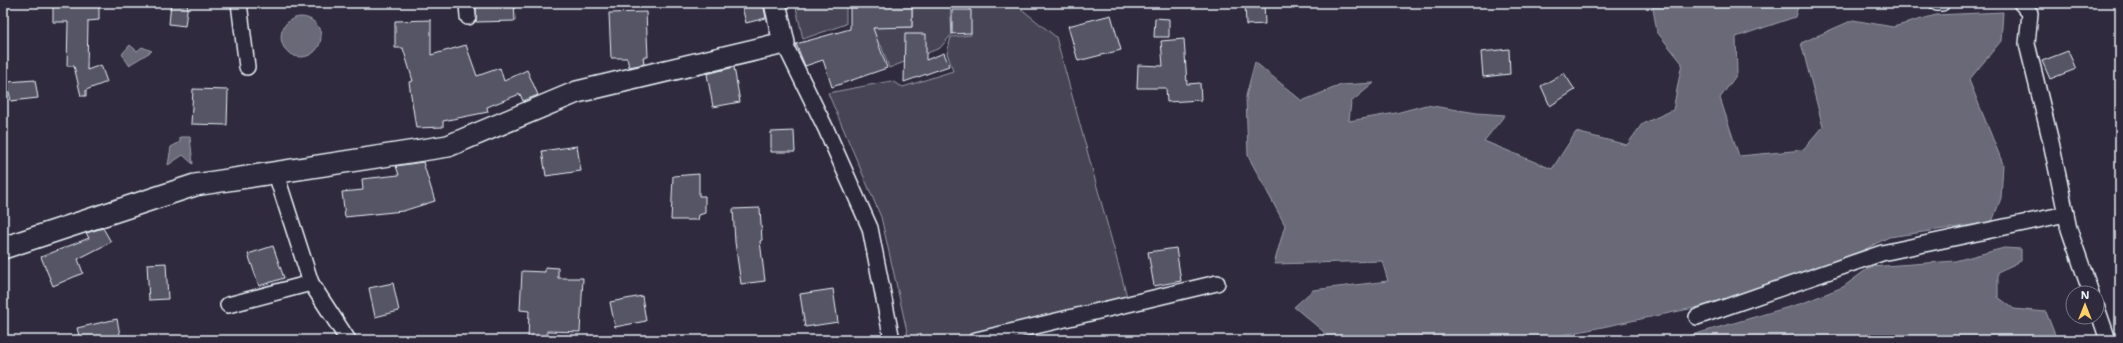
<svg xmlns="http://www.w3.org/2000/svg" width="2123" height="343" font-family="'Shantell Sans',sans-serif">
  <rect width="100%" height="100%" fill="#2f2a3d"/>
  <filter id="ink" filterUnits="userSpaceOnUse"><feTurbulence type="fractalNoise" baseFrequency=".025" numOctaves="2"/><feDisplacementMap in="SourceGraphic" scale="8" xChannelSelector="R" yChannelSelector="G"/><feConvolveMatrix kernelMatrix="1 2 1 2 8 2 1 2 1" color-interpolation-filters="sRGB"/></filter>
  <g filter="url(#ink)">
    <!-- green -->
    <g fill="#464455" stroke="#979aa6">
      <path d="M795 3H846V24L803 39Z"/>
      <path d="M913 3H950L952 34 940 48 889 68 881 45 869 49 860 28 912 27Z"/>
      <path d="M969 3H1014L1056 37 1128 300 974 340H909L881 217 828 93 891 81 903 87 953 71 947 53 951 37 971 35Z"/>
    </g>
    <!-- water -->
    <g fill="#696978" stroke="#9c9fab">
      <path d="M1652 3H1751L1752 7 1799 3 1795 17 1736 37 1737 74 1720 98 1739 156 1803 150 1823 127 1801 43 1853 20 1893 27 1936 15 2003 12 2001 41 1969 80 2003 164 2001 198 1992 222 1889 237 1840 262 1737 299 1540 340H1324V332L1294 307 1313 290 1388 281 1382 261 1274 264 1285 225 1248 156 1246 96 1255 62 1302 101 1341 85 1374 83 1351 102 1349 121 1396 113 1426 105 1477 113 1505 115 1484 141 1552 169 1576 132 1627 145 1642 124 1673 110 1682 63 1657 32Z"/>
      <circle cx="301" cy="37" r="20"/>
      <path d="M130 45 137 51 142 47 152 51 129 65 122 54Z"/>
      <path d="M180 137H190L193 164 183 155 168 165 171 147 180 142Z"/>
      <path d="M2004 248 2021 249V261L1998 272V297L2014 309 2046 312 2057 340H1675L1803 303 1843 287 1870 267 1955 261Z"/>
    </g>
    <!-- building -->
    <g fill="#575565" stroke="#e8f1f8">
      <path d="M53 3H99V20L88 21 87 70 101 65 107 82 86 90V96H81L74 66H67L68 22H53Z"/>
      <path d="M171 3H188L185 26 169 24Z"/>
      <path d="M476 3H514L515 21 476 22Z"/>
      <path d="M741 3H763L766 18 746 23Z"/>
      <path d="M850 3H912V27L873 28 887 68 832 87 823 60 805 66 796 44 850 29Z"/>
      <path d="M1245 3H1264L1265 24 1246 25Z"/>
      <path d="M952 10H971V33L952 34Z"/>
      <path d="M646 12 648 57H643L644 64 629 67 627 58H611L609 13Z"/>
      <path d="M1111 15 1121 50 1078 61 1068 26Z"/>
      <path d="M1155 18 1169 19V37H1154Z"/>
      <path d="M431 20V55L466 45 477 76 500 68 504 81 527 70 538 95 523 101 520 94 487 107 488 112 443 121V127L416 128 409 82 413 81 403 48H395V21Z"/>
      <path d="M905 34H926V60L944 53 949 66 904 82Z"/>
      <path d="M1184 39 1187 84 1200 83 1201 100 1167 102 1166 88H1137L1138 65 1163 66 1161 41Z"/>
      <path d="M1509 49 1510 74 1483 77 1481 52Z"/>
      <path d="M2068 51 2076 69 2050 79 2042 61Z"/>
      <path d="M734 67 740 102 713 107 707 74Z"/>
      <path d="M1564 73 1575 90 1550 106 1541 86Z"/>
      <path d="M35 80 38 98 11 101 7 82Z"/>
      <path d="M193 89 228 90 227 125 191 124Z"/>
      <path d="M794 131 795 152H771V132Z"/>
      <path d="M577 146 581 171 546 176 542 151Z"/>
      <path d="M423 162 435 201 403 211 345 217 342 192 363 190 362 179 399 175 396 166Z"/>
      <path d="M699 174V196H705V213L699 215 698 220H671L673 176Z"/>
      <path d="M760 208 762 240 760 241 765 281 741 284 735 242 733 209Z"/>
      <path d="M103 228 111 242 78 259 83 273 53 286 41 257 89 238 86 233Z"/>
      <path d="M273 246 284 278 259 286 248 254Z"/>
      <path d="M1176 248 1181 281 1154 286 1148 252Z"/>
      <path d="M166 263 168 299 149 300 147 264Z"/>
      <path d="M545 267 558 268V278H583L580 332 547 331V340H528L529 311 520 310 522 271 545 272Z"/>
      <path d="M393 283 399 311 375 317 369 288Z"/>
      <path d="M833 289 838 322 805 327 800 294Z"/>
      <path d="M642 296 646 321 615 327 610 302Z"/>
      <path d="M117 319 121 340H80L77 328Z"/>
    </g>
    <g fill="none" stroke-linecap="round" stroke-linejoin="round">
      <!-- street casing -->
      <g stroke="#e8f1f8" stroke-width="18">
        <g id="street">
          <path d="M239 3 247 67"/>
          <path d="M467 3 468 17"/>
          <path d="M1937 3H1942"/>
          <path d="M2021 3 2030 13 2027 44 2051 142 2069 229 2091 293"/>
          <path d="M784 43 826 129 870 228 892 340"/>
          <path d="M311 283 348 340"/>
          <path d="M228 305 311 283 275 171"/>
          <path d="M2097 308 2108 340"/>
          <path d="M1697 317 1882 253 2066 214"/>
          <path d="M976 340 1217 283"/>
        </g>
      </g>
      <!-- secondary casing -->
      <g stroke="#e8f1f8" stroke-width="24">
        <path id="secondary" d="M3 248 195 185 448 146 577 92 784 43 775 3"/>
      </g>
      <!-- street -->
      <use href="#street" stroke="#2f2a3d" stroke-width="15"/>
      <!-- secondary -->
      <use href="#secondary" stroke="#2f2a3d" stroke-width="21"/>
    </g>
  </g>
  <!-- margin -->
  <rect width="2123" height="343" fill="none" stroke="#2f2a3d" stroke-width="16"/>
  <rect x="8" y="8" width="2107" height="327" fill="none" stroke="#e8f1f8" stroke-width="1.5" filter="url(#ink)"/>
  <!-- north arrow -->
  <g transform="translate(2085 305)"><circle r="19" fill="#2f2a3d" stroke="#797a88"/>
  <path d="M0-3L7 15L0 10L-7 15Z" fill="#ffd166"/>
  <text y="-6" font-size="11" font-weight="bold" text-anchor="middle" fill="#e8f1f8">N</text>
  </g>
</svg>
